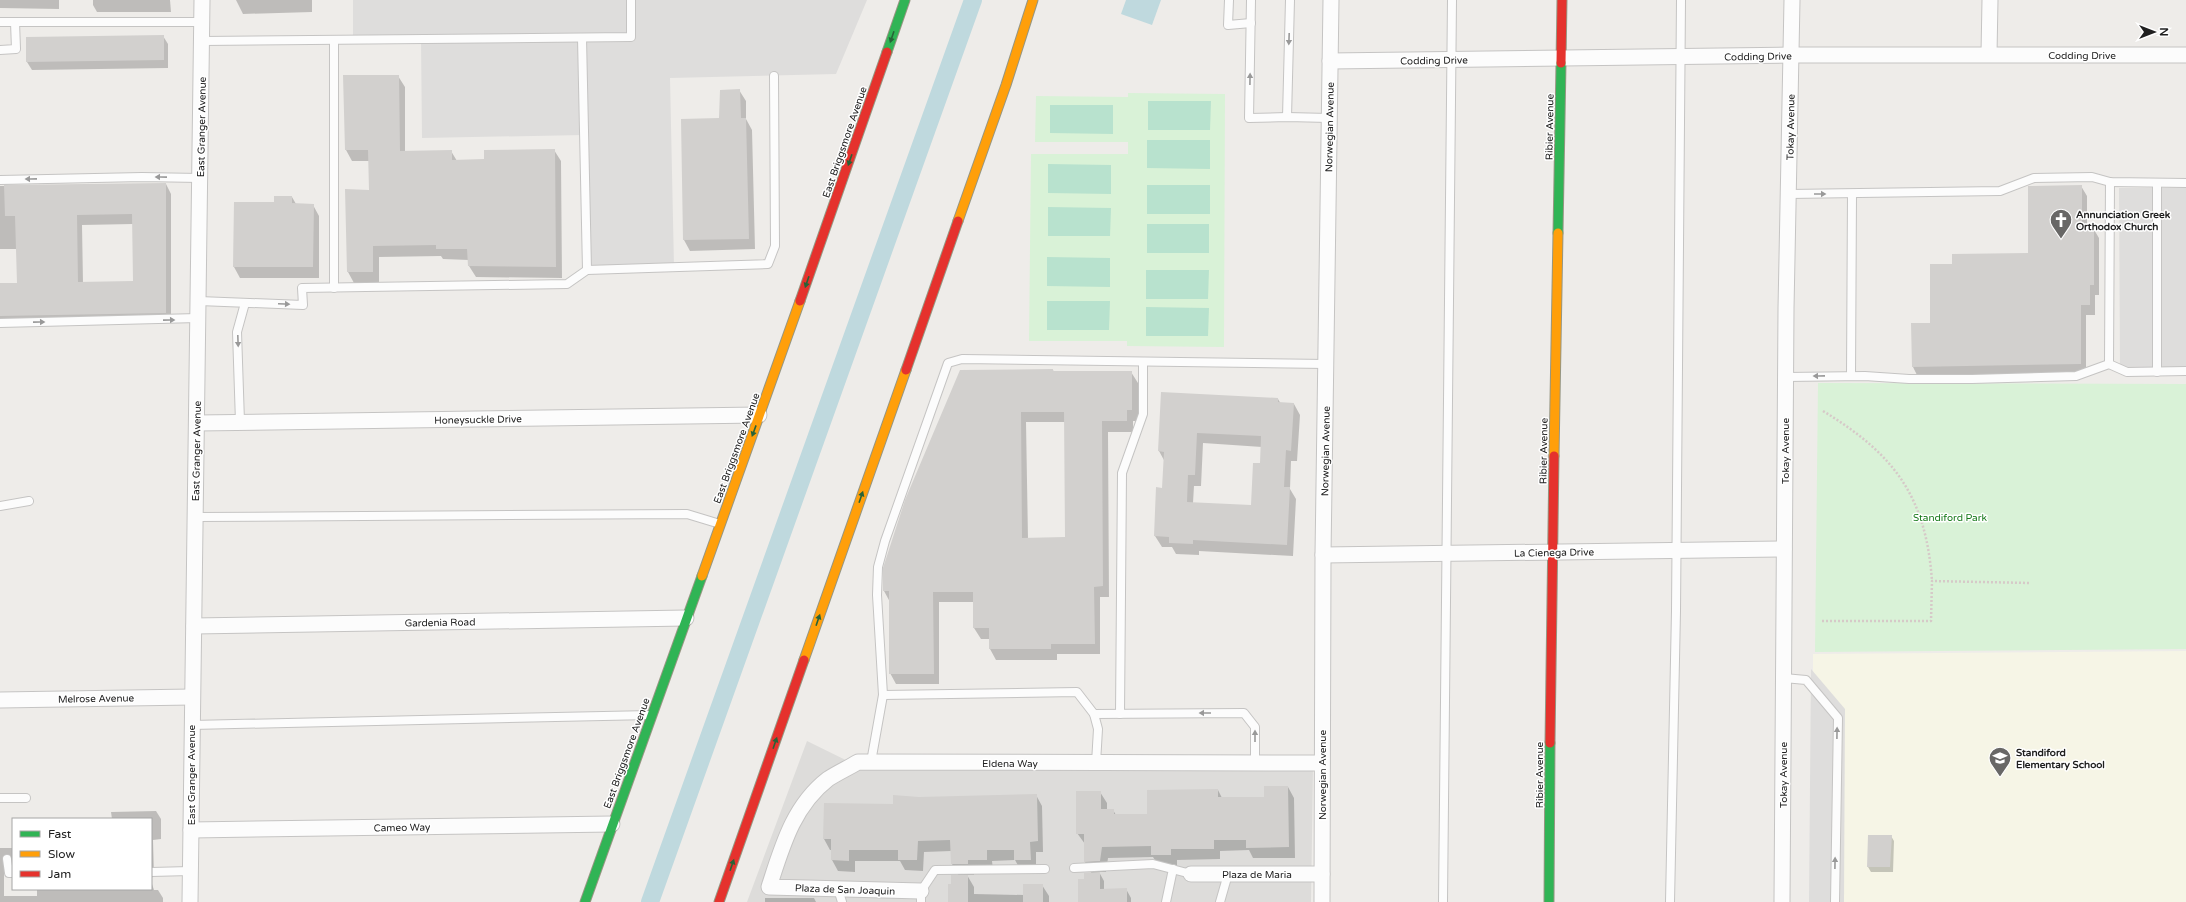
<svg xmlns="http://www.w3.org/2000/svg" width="2186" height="902" font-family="'Varela Round',sans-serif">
  <rect width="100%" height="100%" fill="#eeece9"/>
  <!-- residential -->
  <path fill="#dddcda" d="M807 741 866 770 1313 767 1311 902H747Z"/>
  <!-- education -->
  <path fill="#f6f5e6" d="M2186 651V902H1813V654Z"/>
  <!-- park -->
  <g fill="#d9f2d7">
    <path d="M1128 93 1225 94 1224 347 1127 346V341H1029L1031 154H1128V142H1035L1036 96 1128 97Z"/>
    <path d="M1818 383 2186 384V649L1815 652Z"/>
  </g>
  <!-- pitch -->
  <g fill="#b8e2ce">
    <path d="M1148 101H1211L1210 130H1148Z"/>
    <path d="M1050 105H1113V134L1050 133Z"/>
    <path d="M1147 140H1210V169L1147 168Z"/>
    <path d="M1048 164 1111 165V194L1048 193Z"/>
    <rect x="1147" y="185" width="63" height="29"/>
    <path d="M1048 207 1111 208 1110 236H1048Z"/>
    <rect x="1147" y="224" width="62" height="29"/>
    <path d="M1047 257 1110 258V287L1047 286Z"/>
    <path d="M1146 270H1209L1208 299H1146Z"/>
    <path d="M1047 301H1110L1109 330H1047Z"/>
    <path d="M1146 307 1209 308 1208 336H1146Z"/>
  </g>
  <!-- parking -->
  <g fill="#dedddc">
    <path d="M353 0H867L836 74 670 78 674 267 587 270 583 135 422 138 421 39 353 40Z"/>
    <path d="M2119 188H2186V368L2120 367Z"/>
    <path d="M1811 669 1845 709 1844 902H1809Z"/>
  </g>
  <!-- water -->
  <path fill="#bfd9de" d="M1126 0H1161L1152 25 1121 14Z"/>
  <!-- shadow -->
  <g fill="#0003" fill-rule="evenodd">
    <path d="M0 0H59V9L0 8Z"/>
    <path d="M93 0H170L171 12H97L93 5Z"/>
    <path d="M236 0H312V12L243 14Z"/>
    <path d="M163 36 168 44V68L32 70 27 62V38Z"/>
    <path d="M398 76 405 87V152L451 151 457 161 485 160 554 150 561 161 562 278 476 277 469 266V260L443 259 441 256 379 257V283H354L348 272 346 190 370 191 369 161H352L346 150Z"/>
    <path d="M739 90 746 101V119L752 130 755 249 690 251 684 240 682 120 720 119Z"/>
    <path d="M166 184 171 194V323L0 325V284H18L17 249H0V186ZM133 224 134 282 83 283 82 225Z"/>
    <path d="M2081 186 2087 196V228H2093L2099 238V295H2095V315H2086V374L1918 377 1913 367 1953 265 2029 254Z"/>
    <path d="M292 197 296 204 313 205 319 216V278H240L234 267 275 203Z"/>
    <path d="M1053 370 1054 372H1131L1138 383V421H1133V432H1108L1109 597H1100V654H1057V660H996L990 649V639H981L974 628V602H939V684H896L890 673V602L884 591V568ZM1026 422H1065L1066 538 1028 539Z"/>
    <path d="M1162 393 1278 399 1281 404H1294L1300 415 1297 461H1291L1290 489 1296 499 1293 556 1199 551V555L1176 554 1172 547H1162L1155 536 1163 489 1165 462 1159 451ZM1203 443 1262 447 1261 464 1252 506 1193 503 1194 486H1201Z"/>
    <path d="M1288 787 1294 798 1295 858H1253L1249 850 1220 851V859L1177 860V865H1158L1153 857 1108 858 1106 872H1099L1104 881V890L1126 889 1131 898V902H1079L1085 880 1092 874 1085 862V844L1077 833 1100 792 1107 803V810H1113L1116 815H1148L1218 790 1222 798H1265Z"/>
    <path d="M1036 795 1042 806 1043 852H1036V871H1021L1015 860 992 861 993 870 974 871V875H967L974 887V894L1024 895 1042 885 1049 896V902H949L952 885 959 876 952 864 951 851 924 852 923 871 905 870 900 861H855V872L838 871 832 860V850H830L824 839 894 805 919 798Z"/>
    <path d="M156 811 161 819V839L153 840 154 875 151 879V819H112L111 812Z"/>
    <path d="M1891 836 1894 841 1893 872H1871L1868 867Z"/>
    <path d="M0 848H13V862L8 863 6 870H4V896H37V890L151 889V881L154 890H158L163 898V902H0Z"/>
    <path d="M765 898H814L816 902H765Z"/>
  </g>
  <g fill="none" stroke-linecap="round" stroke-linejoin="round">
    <!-- canal -->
    <path stroke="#bfd9de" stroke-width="18" d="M650 902 973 0"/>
  </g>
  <!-- building -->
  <g fill="#d2d0ce" fill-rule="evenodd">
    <path d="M164 35V60L26 62V37Z"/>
    <path d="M343 75H399L400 151 452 150V160L484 159V150L555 149 556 267 468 266 467 249H436V245L373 246V272H347L345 189 369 190 368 150H345Z"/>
    <path d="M740 89 741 118H746L749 239 683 240 681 119 719 118 720 90Z"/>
    <path d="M166 183V313L0 316V283H17L15 216H5L4 185ZM132 214 133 281 78 282 77 215Z"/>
    <path d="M2082 185V227H2094V285H2090V305H2081V364L1912 367 1911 323H1930V264H1952V254L2028 253V186Z"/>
    <path d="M274 196H292V203L314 204 313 267H233L234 202H274Z"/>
    <path d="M1053 369V371H1132V410H1127V421H1102L1103 586 1094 587 1095 644H1051V649H989V628H973V592H933L934 674H889V591H883V568L905 500 960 370ZM1021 412H1064L1065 537 1022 538Z"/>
    <path d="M1161 392 1278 398V402L1294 403 1291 451 1286 450 1284 487H1290L1287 545 1193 540V544L1169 543V537L1154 536 1156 487 1162 488 1164 452 1158 451ZM1197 433 1261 436 1260 463H1253L1251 505 1187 502 1188 475H1195Z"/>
    <path d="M1264 786H1288L1289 847 1246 848V840H1214V849H1171V855H1151V846L1102 847 1100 861 1084 862V834H1076V791H1101V809H1114V814H1147V790L1218 789V797H1264Z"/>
    <path d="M1037 794 1038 841 1030 842 1031 860H1014V850H987V860H968V864H951L950 840 918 841 917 860H898V850H849V861L831 860V839H823L824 803 893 804V795L919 797Z"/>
    <path d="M1868 835H1892L1890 867H1867Z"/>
    <path d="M1100 872V889L1127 888V902H1078V879H1084V873Z"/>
    <path d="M951 875H968V902H948V884H951Z"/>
    <rect x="1023" y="884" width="20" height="18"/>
  </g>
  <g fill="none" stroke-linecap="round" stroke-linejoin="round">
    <!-- lane casing -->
    <g stroke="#c5c4c3" stroke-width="10">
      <g id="lane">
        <path d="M1229 0 1228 25 1251 23"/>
        <path d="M1251 0 1249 118 1287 117 1329 118"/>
        <path d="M0 22H202"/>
        <path d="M582 38 587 270"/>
        <path d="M334 40V288"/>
        <path d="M202 41 631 37V0"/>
        <path d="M0 50 16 49 15 22"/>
        <path d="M1287 117 1290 0"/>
        <path d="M0 180 142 177 200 178"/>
        <path d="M2157 183V372"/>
        <path d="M1789 194 2000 191 2034 178 2092 177 2110 182 2186 183"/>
        <path d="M199 301 303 305 302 288 567 284 587 270 768 264 775 246 774 76"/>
        <path d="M0 323 198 318"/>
        <path d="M2109 364 2110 182"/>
        <path d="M1851 376 1852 194"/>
        <path d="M1786 377 1865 376 1909 379H1972L2076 376 2109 364 2127 372 2186 371"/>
        <path d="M240 422 237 332 245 303"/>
        <path d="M0 506 29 501"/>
        <path d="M195 517 687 514 720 524"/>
        <path d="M1784 678 1806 680 1838 718 1835 902"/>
        <path d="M883 695 1077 692 1094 714 1098 729 1096 763"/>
        <path d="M1094 714 1244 713 1255 727V763"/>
        <path d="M1120 714 1122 473 1143 414V362"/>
        <path d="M192 725 651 715"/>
        <path d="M871 762 883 695 877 595 878 567 885 541 948 363 962 359 1326 364"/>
        <path d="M0 798H26"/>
        <path d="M7 859 9 873H13"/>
        <path d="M1074 868 1153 864 1191 874"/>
        <path d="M151 872 190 871"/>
        <path d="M838 889 842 902"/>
        <path d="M921 902V891L935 870 1045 869"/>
        <path d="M1166 902 1173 869"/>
        <path d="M1220 902 1228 874"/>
        <path d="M1443 902 1452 0"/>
        <path d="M1670 902 1676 611 1681 0"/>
      </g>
    </g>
    <!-- street casing -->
    <g stroke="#c5c4c3" stroke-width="17">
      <g id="street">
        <path d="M1989 54 1990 0"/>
        <path d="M1330 61 1791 55H2186"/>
        <path d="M197 423 759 415"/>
        <path d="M1323 555 1784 549"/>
        <path d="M194 626 686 618"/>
        <path d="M0 700 192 697"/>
        <path d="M191 830 612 824"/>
        <path d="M1191 874H1322"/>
        <path d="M921 891 769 887C782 847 793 806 828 779 837 773 848 768 858 762L1322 763"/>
        <path d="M190 902 202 0"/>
        <path d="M1322 902 1323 555 1331 0"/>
        <path d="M1782 902 1786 309 1792 0"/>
      </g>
    </g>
    <!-- fast casing -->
    <g stroke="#969682" stroke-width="11">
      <g id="fast">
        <path d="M887 52 905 0"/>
        <path d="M1558 233 1561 63"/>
        <path d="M585 902 702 576"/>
        <path d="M1549 902 1550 743"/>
      </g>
    </g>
    <!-- slow casing -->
    <g stroke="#969682" stroke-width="11">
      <g id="slow">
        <path d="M958 221 1006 85 1033 0"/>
        <path d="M1554 456 1558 233"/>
        <path d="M702 576 800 301"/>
        <path d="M804 660 906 370"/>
      </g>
    </g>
    <!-- jam casing -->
    <g stroke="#969682" stroke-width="11">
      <g id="jam">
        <path d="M1561 63 1562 0"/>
        <path d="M800 301 887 52"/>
        <path d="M906 370 958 221"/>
        <path d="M1550 743 1554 456"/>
        <path d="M719 902 804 660"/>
      </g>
    </g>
    <!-- path -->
    <g stroke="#d6c9c8" stroke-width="2.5" stroke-dasharray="2 2" stroke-linecap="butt">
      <path d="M1823 411C1894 454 1926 496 1932 581"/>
      <path d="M1822 621H1931L1932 581 2030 583"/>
    </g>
    <!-- lane -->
    <use href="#lane" stroke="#fcfcfc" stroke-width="8"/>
    <!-- street -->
    <use href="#street" stroke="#fcfcfc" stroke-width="15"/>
    <!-- fast -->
    <use href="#fast" stroke="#30b455" stroke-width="9"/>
    <!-- slow -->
    <use href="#slow" stroke="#ff9f0a" stroke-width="9"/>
    <!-- jam -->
    <use href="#jam" stroke="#e5322d" stroke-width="9"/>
  </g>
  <!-- one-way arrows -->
  <defs><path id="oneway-solid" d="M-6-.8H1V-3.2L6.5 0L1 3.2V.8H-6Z"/></defs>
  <g fill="#276338">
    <use href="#oneway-solid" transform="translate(892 37) rotate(109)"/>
    <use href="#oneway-solid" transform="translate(850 160) rotate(109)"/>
    <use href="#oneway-solid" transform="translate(807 282) rotate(109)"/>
    <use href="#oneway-solid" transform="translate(754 431) rotate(110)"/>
    <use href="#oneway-solid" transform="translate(861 497) rotate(-71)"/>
    <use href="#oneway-solid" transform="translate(818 620) rotate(-71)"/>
    <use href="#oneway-solid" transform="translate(775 743) rotate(-71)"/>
    <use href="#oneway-solid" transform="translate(732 865) rotate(-71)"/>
  </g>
  <g fill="#999">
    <use href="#oneway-solid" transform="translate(1289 39) rotate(92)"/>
    <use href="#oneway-solid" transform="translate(1250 79) rotate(-89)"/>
    <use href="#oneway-solid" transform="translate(161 177) rotate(-179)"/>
    <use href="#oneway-solid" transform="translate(31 179) rotate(179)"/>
    <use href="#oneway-solid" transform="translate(1820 194)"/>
    <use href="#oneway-solid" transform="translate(284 304) rotate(2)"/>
    <use href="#oneway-solid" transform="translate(169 320) rotate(-1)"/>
    <use href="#oneway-solid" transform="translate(39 322) rotate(-1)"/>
    <use href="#oneway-solid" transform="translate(238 341) rotate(88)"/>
    <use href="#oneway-solid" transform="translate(1819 376) rotate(179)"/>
    <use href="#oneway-solid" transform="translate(1205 713) rotate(180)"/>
    <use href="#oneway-solid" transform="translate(1837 733) rotate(-89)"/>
    <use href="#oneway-solid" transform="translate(1255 736) rotate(-90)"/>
    <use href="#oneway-solid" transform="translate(1835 863) rotate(-89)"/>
  </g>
  <!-- icons -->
  <defs>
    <g id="church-pin" transform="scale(1.15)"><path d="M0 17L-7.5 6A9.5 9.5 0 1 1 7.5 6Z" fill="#686766" stroke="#fff"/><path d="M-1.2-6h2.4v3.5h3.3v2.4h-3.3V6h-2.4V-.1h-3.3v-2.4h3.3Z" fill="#fff"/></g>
    <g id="school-pin" transform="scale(1.15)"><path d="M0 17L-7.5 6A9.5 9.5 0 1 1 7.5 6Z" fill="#686766" stroke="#fff"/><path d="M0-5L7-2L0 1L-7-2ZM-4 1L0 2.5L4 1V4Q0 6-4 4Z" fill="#fff"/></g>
  </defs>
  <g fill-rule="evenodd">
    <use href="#church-pin" x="2061" y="220"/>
    <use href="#school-pin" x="2000" y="758"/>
  </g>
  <g text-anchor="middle" stroke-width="3" stroke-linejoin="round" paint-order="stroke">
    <!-- street labels -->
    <g font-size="10" fill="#202020" stroke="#fff">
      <text x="2082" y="59">Codding Drive</text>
      <text transform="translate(1758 56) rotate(-1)" y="4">Codding Drive</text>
      <text transform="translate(1434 60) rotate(-1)" y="4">Codding Drive</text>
      <text transform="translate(201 127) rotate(-89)" y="4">East Granger Avenue</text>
      <text transform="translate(1329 127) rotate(-89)" y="4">Norwegian Avenue</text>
      <text transform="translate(1549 127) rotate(-89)" y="4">Ribier Avenue</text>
      <text transform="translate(1790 127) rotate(-89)" y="4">Tokay Avenue</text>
      <text transform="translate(844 142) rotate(-71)" y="4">East Briggsmore Avenue</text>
      <text transform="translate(478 419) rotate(-1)" y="4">Honeysuckle Drive</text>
      <text transform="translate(736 448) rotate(-70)" y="4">East Briggsmore Avenue</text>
      <text transform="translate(196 451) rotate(-89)" y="4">East Granger Avenue</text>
      <text transform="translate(1325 451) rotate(-89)" y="4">Norwegian Avenue</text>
      <text transform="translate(1543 451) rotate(-89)" y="4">Ribier Avenue</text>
      <text transform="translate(1785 451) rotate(-90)" y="4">Tokay Avenue</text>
      <text transform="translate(1554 552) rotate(-1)" y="4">La Cienega Drive</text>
      <text transform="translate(440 622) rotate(-1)" y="4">Gardenia Road</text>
      <text transform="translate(96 698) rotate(-1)" y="4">Melrose Avenue</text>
      <text transform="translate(626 753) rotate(-70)" y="4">East Briggsmore Avenue</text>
      <text x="1010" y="767">Eldena Way</text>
      <text transform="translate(191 775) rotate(-90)" y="4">East Granger Avenue</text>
      <text transform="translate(1322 775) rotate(-90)" y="4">Norwegian Avenue</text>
      <text transform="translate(1539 775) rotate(-90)" y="4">Ribier Avenue</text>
      <text transform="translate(1783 775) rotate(-90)" y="4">Tokay Avenue</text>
      <text transform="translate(402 827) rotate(-1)" y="4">Cameo Way</text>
      <text x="1257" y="878">Plaza de Maria</text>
      <text transform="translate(845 889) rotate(2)" y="4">Plaza de San Joaquin</text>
    </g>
    <!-- poi labels -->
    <g font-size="10" font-weight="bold" fill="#202020" stroke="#fff" text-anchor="start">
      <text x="2076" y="218">Annunciation Greek<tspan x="2076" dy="12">Orthodox Church</tspan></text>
      <text x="2016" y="756">Standiford<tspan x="2016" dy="12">Elementary School</tspan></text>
    </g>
    <!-- park labels -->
    <g font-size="10" fill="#147817" stroke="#fff">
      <text x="1950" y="521">Standiford Park</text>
    </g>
  </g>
  <!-- legend -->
  <rect x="12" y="818" width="140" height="72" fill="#ffffff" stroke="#a6a6a6"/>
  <rect x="20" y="831" width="20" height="6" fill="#30b455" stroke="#a6a6a6"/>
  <text x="48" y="838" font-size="12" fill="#202020">Fast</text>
  <rect x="20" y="851" width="20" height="6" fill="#ff9f0a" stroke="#a6a6a6"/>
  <text x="48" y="858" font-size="12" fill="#202020">Slow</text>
  <rect x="20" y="871" width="20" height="6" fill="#e5322d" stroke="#a6a6a6"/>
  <text x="48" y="878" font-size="12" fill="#202020">Jam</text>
  <!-- north arrow -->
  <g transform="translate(2154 32) rotate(90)" stroke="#ffffff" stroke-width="3" paint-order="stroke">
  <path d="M0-3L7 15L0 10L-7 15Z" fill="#202020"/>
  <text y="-6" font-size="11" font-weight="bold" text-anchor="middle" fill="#202020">N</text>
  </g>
</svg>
